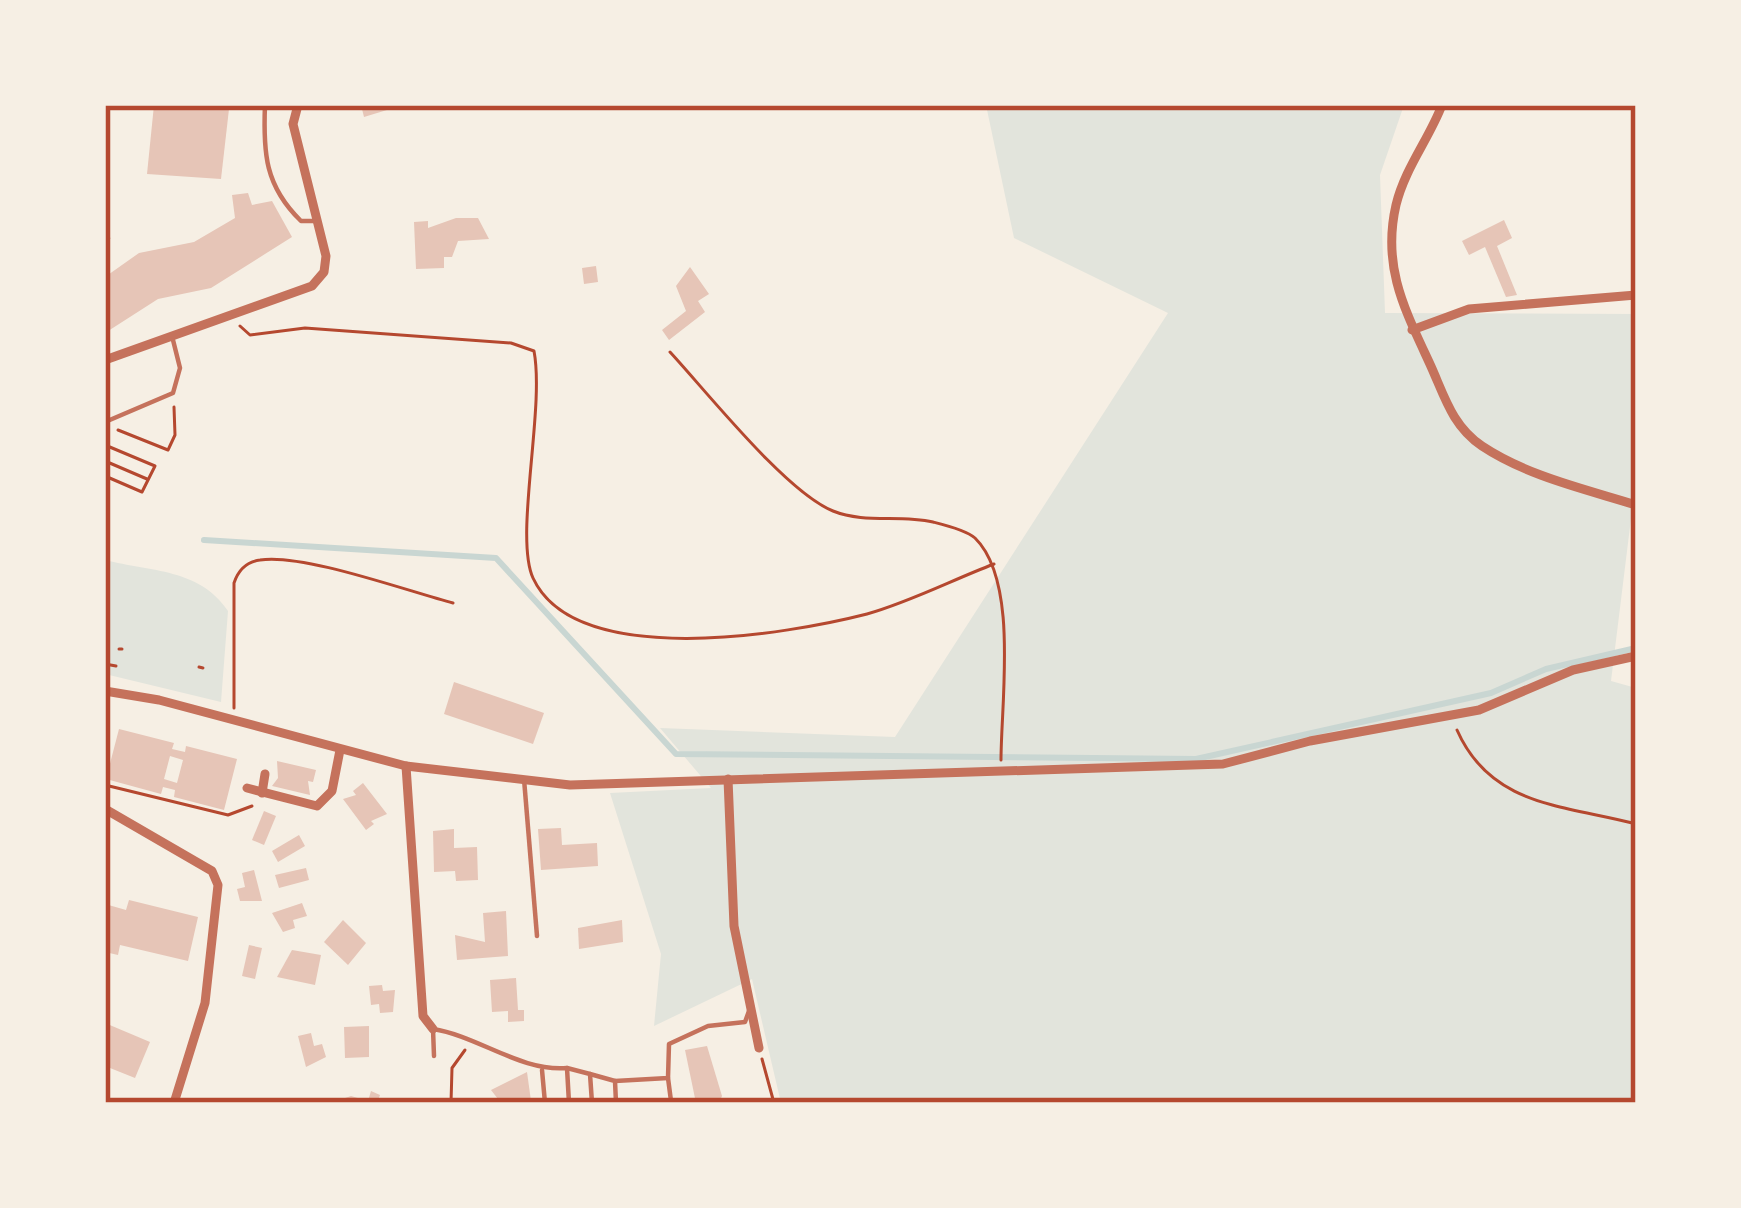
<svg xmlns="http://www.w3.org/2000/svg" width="1741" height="1208" font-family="Mulish,sans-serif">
  <rect width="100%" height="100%" fill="#f6efe4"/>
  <!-- green -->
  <g fill="#e2e4dc">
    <path d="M986 105H1404L1380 175 1385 313 1636 314V478L1611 681 1636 688V1103H781L752 979 654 1026 661 954 610 793 711 788 660 728 895 737 1168 313 1014 238Z"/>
    <path d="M105 560C151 572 199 568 228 611L221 702 105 674Z"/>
  </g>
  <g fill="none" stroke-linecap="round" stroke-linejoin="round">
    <!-- stream -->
    <path stroke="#c9d6d2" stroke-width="6" d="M204 540 496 558 676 754 1196 759 1491 693 1546 669 1636 648"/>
  </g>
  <!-- building -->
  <g fill="#e6c5b7" fill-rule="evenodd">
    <path d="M154 105 229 109 221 179 147 174Z"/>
    <path d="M361 105H400V106L364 117Z"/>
    <path d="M248 193 252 205 272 201 292 237 211 288 158 299 105 333V277L139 253 194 242 235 218 232 195Z"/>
    <path d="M456 218H478L489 239 458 241 452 257H444V268L416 269 414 222 428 221V228Z"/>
    <path d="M1504 220 1512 238 1497 246 1517 295 1506 297 1485 247 1469 255 1462 241Z"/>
    <path d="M596 266 598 282 584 284 582 268Z"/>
    <path d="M690 267 709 294 698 301 705 312 669 340 662 330 686 311 676 286Z"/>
    <path d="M454 682 544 713 533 744 444 714Z"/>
    <path d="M119 729 174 743 172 749 185 752 186 746 237 759 224 810 174 797 175 790 163 787 161 794 106 779ZM170 756 183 760 177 783 164 779Z"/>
    <path d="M277 761 316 770 313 782 308 781 310 795 272 786 278 778Z"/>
    <path d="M363 783 387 814 371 821 374 824 366 830 343 799 356 795 353 791Z"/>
    <path d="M264 811 276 816 264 845 252 840Z"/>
    <path d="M561 828 562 845 597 843 598 866 541 870 538 829Z"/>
    <path d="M454 829V848L477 847 478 880 456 881 455 871 434 872 433 831Z"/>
    <path d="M299 835 305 846 278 862 272 851Z"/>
    <path d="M306 868 309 880 279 888 275 875Z"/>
    <path d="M254 870 262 901H240L237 889 245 887 242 873Z"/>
    <path d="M129 900 198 917 188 961 120 945 118 955 105 952V904L126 910Z"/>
    <path d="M302 903 307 916 293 920 295 928 283 932 272 913Z"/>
    <path d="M506 911 508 956 457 960 455 935 485 942 483 913Z"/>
    <path d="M343 920 366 943 348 965 324 942Z"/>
    <path d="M622 920 623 942 579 949 578 928Z"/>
    <path d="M249 945 262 948 255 979 242 976Z"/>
    <path d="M292 950 321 955 315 985 277 977Z"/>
    <path d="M516 978 518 1010H524V1021L508 1022V1011L492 1012 490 980Z"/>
    <path d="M382 985 383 991 395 990 393 1012 380 1013 379 1004 371 1005 369 986Z"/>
    <path d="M105 1023 150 1042 135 1078 105 1066Z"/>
    <path d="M369 1026V1057L345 1058 344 1027Z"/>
    <path d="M311 1033 314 1046 322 1044 326 1057 306 1067 298 1036Z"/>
    <path d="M707 1046 722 1096 719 1103H696L685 1050Z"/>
    <path d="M527 1072 531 1101 501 1103 491 1090Z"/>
    <path d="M371 1091 380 1095 377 1103H330L351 1096 368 1101Z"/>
  </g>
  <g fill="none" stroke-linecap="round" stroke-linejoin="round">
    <!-- path -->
    <g stroke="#b5482f" stroke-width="3">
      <path d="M240 326 250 335 305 328 511 343 534 351C545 409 514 536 533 578 576 671 789 634 867 614 910 602 952 580 994 564"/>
      <path d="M670 352C707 392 786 492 833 511 865 524 900 514 933 522 945 525 966 530 975 538 1019 581 1001 701 1001 760"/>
      <path d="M118 430 168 450 175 435 174 407"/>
      <path d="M105 445 155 466 142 492 105 476"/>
      <path d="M105 461 147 479"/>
      <path d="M119 649H122"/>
      <path d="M105 664 116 666"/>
      <path d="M199 667 203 668"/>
      <path d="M234 708V583C238 571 245 562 260 560 302 553 407 591 453 603"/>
      <path d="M1457 730C1491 807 1564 805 1636 824"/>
      <path d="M105 785 228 815 252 806"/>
      <path d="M762 1059 774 1103"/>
      <path d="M382 1103V1102"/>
      <path d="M451 1103 452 1068 465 1050"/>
    </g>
    <!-- service -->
    <g stroke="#c5725c" stroke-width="4.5">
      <path d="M265 105C263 153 265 186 301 221H318"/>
      <path d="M105 232 108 238"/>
      <path d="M105 422 173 393 180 368 172 336"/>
      <path d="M524 779 537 936"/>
      <path d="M434 1056 433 1029C478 1036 521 1072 567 1068L569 1103"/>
      <path d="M567 1068 590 1074 592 1103"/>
      <path d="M542 1070 545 1103"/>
      <path d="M590 1074 615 1081 616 1103"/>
      <path d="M668 1078 671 1101"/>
      <path d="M615 1081 668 1078 669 1044 708 1026 745 1022 749 1011"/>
      <path d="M647 1103H671"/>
    </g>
    <!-- minor -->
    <g stroke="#c5725c" stroke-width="9">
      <path d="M1442 105C1429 139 1405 168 1396 205 1382 266 1404 308 1429 362 1444 394 1451 425 1482 446 1527 476 1585 489 1636 505"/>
      <path d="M1412 330 1469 309 1636 295"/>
      <path d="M105 360 312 286 324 272 326 256 293 124 298 105"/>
      <path d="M105 691 159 700 406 766 570 785 1223 764 1310 741 1479 710 1573 670 1636 656"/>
      <path d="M406 766 423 1016 433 1029"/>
      <path d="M728 779 734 926 759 1048"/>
      <path d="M247 788 317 806 332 791 340 750"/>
      <path d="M262 793 265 774"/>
      <path d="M105 809 212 871 218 885 205 1003 174 1103"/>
    </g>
  </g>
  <!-- border -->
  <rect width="1741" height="1208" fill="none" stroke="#f6efe4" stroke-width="216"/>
  <rect x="108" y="108" width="1525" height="992" fill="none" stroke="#b5482f" stroke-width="4.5"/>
</svg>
